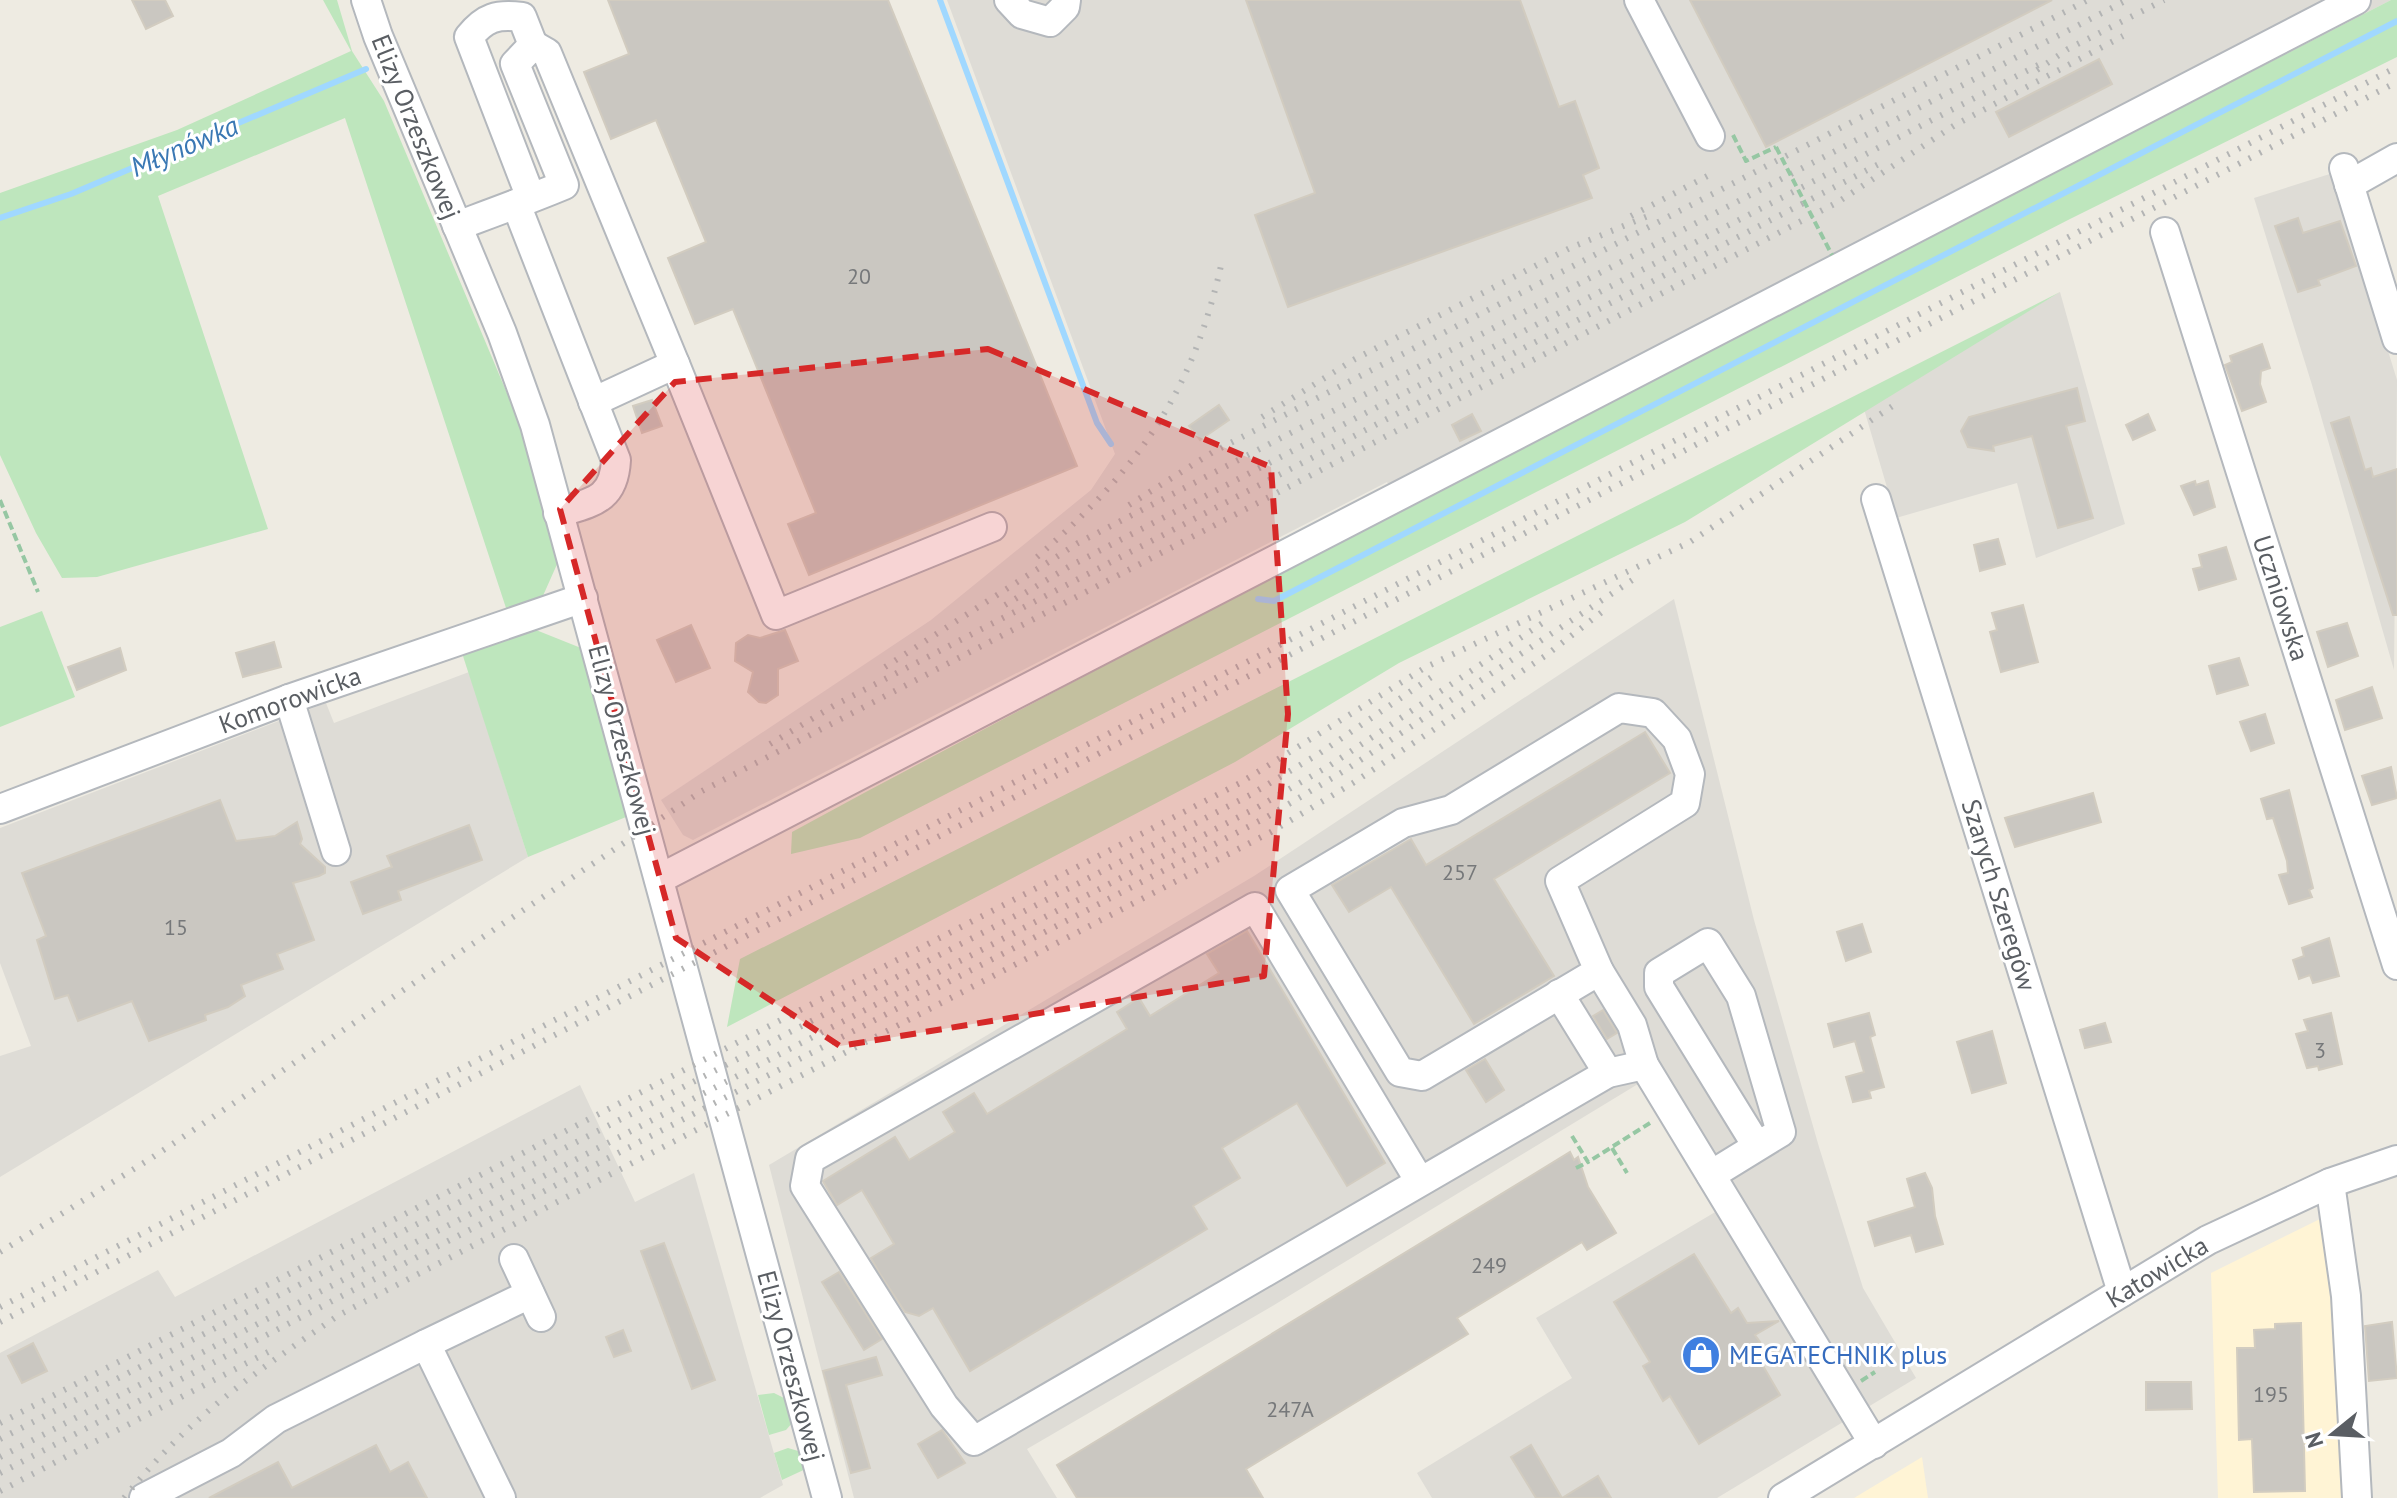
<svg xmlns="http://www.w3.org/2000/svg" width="2397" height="1498" font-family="'PT Sans',sans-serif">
  <rect width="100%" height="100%" fill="#eeebe2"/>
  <!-- commercial -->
  <g fill="#fff4d5">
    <path d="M2322 1218 2330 1274 2345 1498H2218L2211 1273Z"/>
    <path d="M1922 1457 1928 1498H1854Z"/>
  </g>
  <!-- industrial -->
  <g fill="#dedcd6">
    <path d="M947 0H2391L1401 508 1387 482 693 840 683 835 661 800 931 620 1091 490 1115 454Z"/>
    <path d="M2333 173 2397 380 2394 670 2312 385 2254 198Z"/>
    <path d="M2060 292 2125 524 2036 558 2017 483 1896 518 1864 409Z"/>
    <path d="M1674 599 1754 920 1819 1147 1863 1288 1916 1378 1717 1498H1432L1417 1473 1572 1378 1536 1318 1717 1211 1638 1084 1269 1308 1027 1449 1057 1498H854L769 1165 1254 876Z"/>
    <path d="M469 672 528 857 0 1177V1056L31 1046 0 963V828L326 703 334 723Z"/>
    <path d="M580 1085 635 1202 694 1173 783 1485 760 1498H0V1353L158 1270 175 1297Z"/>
  </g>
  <!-- green -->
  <g fill="#bee6bd">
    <path d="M323 0H337L352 51 384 101 525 436 558 562 542 598 507 611 345 118 158 196 268 529 97 577 62 578 36 533 0 455V193L177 130 351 51Z"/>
    <path d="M2391 0H2397V57L2070 219 860 838 791 854 792 832 864 793 1401 508Z"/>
    <path d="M2060 292 1685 522 1399 663 1235 762 727 1027 740 959Z"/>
    <path d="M42 611 75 697 0 727V627Z"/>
    <path d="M536 630 581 648 626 817 528 857 462 653Z"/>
    <path d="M774 1393 786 1399 793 1422 786 1430 769 1435 758 1395Z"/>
    <path d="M788 1448 805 1453 810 1467 782 1480 774 1453Z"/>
  </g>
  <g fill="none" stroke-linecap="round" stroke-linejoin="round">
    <!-- stream -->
    <g stroke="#a0d8ff" stroke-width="6">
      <path d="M940 0 1097 423 1111 444"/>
      <path d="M0 218 71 194 366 69"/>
      <path d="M1258 599 1274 601 2397 21"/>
    </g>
  </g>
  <!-- building -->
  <g fill="#cac7c1" stroke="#d2ccc0" stroke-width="2">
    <path d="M132 0H165L173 16 146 29Z"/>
    <path d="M608 0H888L1077 466 809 575 788 524 816 513 733 309 695 324 668 258 706 242 656 120 611 139 584 72 629 54Z"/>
    <path d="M1246 0H1520L1559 107 1575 101 1599 168 1583 175 1592 198 1288 307 1255 215 1315 193Z"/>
    <path d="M1690 0H2052L1766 147Z"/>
    <path d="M2099 59 2112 84 2009 137 1996 112Z"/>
    <path d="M2298 218 2303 233 2340 221 2356 266 2318 280 2320 285 2298 292 2275 226Z"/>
    <path d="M2262 344 2270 368 2261 371 2260 384 2266 402 2242 411 2225 365 2232 362 2230 356Z"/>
    <path d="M2077 388 2085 421 2066 426 2093 518 2058 528 2032 436 1993 446 1994 451 1968 447 1961 431 1969 417Z"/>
    <path d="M652 400 662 426 642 433 633 406Z"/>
    <path d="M1219 405 1229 420 1200 440 1189 426Z"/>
    <path d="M1472 414 1481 431 1460 441 1452 425Z"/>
    <path d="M2148 414 2155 430 2133 440 2126 425Z"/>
    <path d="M2349 417 2365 470 2371 468 2373 477 2397 469V615H2393L2331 423Z"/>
    <path d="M2195 481 2196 485 2208 481 2215 507 2194 515 2181 486Z"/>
    <path d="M1998 539 2005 564 1980 571 1974 545Z"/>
    <path d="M2226 547 2236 579 2199 590 2193 569 2202 567 2199 555Z"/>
    <path d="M2023 605 2038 662 2001 672 1990 632 1997 630 1992 613Z"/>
    <path d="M2347 623 2358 656 2328 667 2317 632Z"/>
    <path d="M691 625 710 668 676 682 657 640Z"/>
    <path d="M785 630 798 661 778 669V695L766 703 759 702 748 692 753 672 735 661 736 643 748 635 760 638Z"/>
    <path d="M274 642 281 667 243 677 236 653Z"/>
    <path d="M120 648 126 670 77 690 68 667Z"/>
    <path d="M2239 658 2248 685 2217 694 2209 666Z"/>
    <path d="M2372 687 2382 718 2345 730 2336 700Z"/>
    <path d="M2265 714 2274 743 2251 751 2240 722Z"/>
    <path d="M1645 732 1670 773 1494 879 1554 976 1474 1024 1391 887 1349 912 1332 885 1411 839 1426 865Z"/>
    <path d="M2391 767 2397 798 2372 805 2362 776Z"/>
    <path d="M2289 790 2313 888 2309 890 2312 897 2289 904 2279 875 2288 873 2287 861 2273 818 2267 819 2261 799Z"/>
    <path d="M2093 793 2101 822 2015 847 2005 818Z"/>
    <path d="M220 800 236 841 275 836 297 822 302 839 300 844 325 867V873L319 876 293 883 314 940 277 954 283 969 241 985 245 996 228 1007 205 1015 206 1020 149 1041 132 1001 78 1021 68 995 55 999 37 940 46 936 22 873Z"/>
    <path d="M469 825 482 860 398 891 401 900 363 914 351 882 392 867 387 856Z"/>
    <path d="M1862 924 1871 952 1846 961 1837 932Z"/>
    <path d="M1247 931 1385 1163 1347 1186 1297 1103 1222 1148 1240 1178 1193 1206 1207 1229 970 1371 933 1308 919 1316 905 1312 880 1274 871 1258 894 1244 862 1190 837 1205 823 1181 895 1137 909 1160 955 1132 943 1112 974 1093 987 1114 1127 1029 1117 1012 1139 998 1150 1016 1219 973 1207 954Z"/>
    <path d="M2329 938 2339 976 2313 983 2310 975 2299 979 2293 960 2304 956 2302 948Z"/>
    <path d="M1603 1010 1617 1033 1607 1039 1593 1016Z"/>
    <path d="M1869 1013 1875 1035 1870 1037 1884 1087 1869 1091 1871 1098 1853 1102 1846 1077 1864 1072 1855 1041 1834 1047 1828 1024Z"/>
    <path d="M2331 1013 2342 1064 2319 1070 2318 1066 2307 1068 2296 1034 2308 1031 2304 1020Z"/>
    <path d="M2105 1023 2111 1042 2085 1048 2080 1030Z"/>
    <path d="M1992 1031 2006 1083 1972 1093 1957 1042Z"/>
    <path d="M1485 1059 1504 1090 1486 1102 1466 1070Z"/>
    <path d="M1570 1152 1574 1160 1578 1157 1588 1187 1616 1233 1587 1250 1582 1242 1457 1318 1468 1334 1246 1469 1263 1498H1077L1057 1465Z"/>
    <path d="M1925 1173 1932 1188 1935 1216 1943 1244 1916 1252 1911 1235 1875 1246 1868 1222 1915 1207 1907 1179Z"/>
    <path d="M664 1243 715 1380 692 1389 641 1251Z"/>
    <path d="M1694 1254 1731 1313 1738 1308 1747 1323 1779 1321 1755 1335 1760 1342 1752 1347 1780 1395 1699 1444 1670 1396 1663 1401 1643 1366 1650 1362 1614 1302Z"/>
    <path d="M839 1272 882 1339 864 1350 822 1282Z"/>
    <path d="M2392 1322 2397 1378 2369 1381 2365 1326Z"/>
    <path d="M2301 1323 2305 1491 2254 1492 2252 1439 2239 1440 2237 1348H2255L2254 1330 2275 1329V1324Z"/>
    <path d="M623 1330 631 1351 614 1357 606 1337Z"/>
    <path d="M33 1343 47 1371 22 1383 8 1356Z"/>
    <path d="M876 1357 882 1375 846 1385 870 1468 851 1473 823 1371Z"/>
    <path d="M2146 1382H2191L2192 1409 2146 1410Z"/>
    <path d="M942 1430 965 1463 938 1478 918 1444Z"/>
    <path d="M376 1445 390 1472 408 1462 427 1498H209L278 1462 292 1488Z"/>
    <path d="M1531 1445 1562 1498 1598 1476 1611 1498H1536L1511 1457Z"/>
  </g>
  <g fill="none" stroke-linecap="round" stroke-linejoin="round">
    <!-- minor casing -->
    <g stroke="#b4b8bd" stroke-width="32">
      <g id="minor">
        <path d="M366 0 378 36 502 333 535 425 827 1498"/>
        <path d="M1009 0 1022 14 1050 22 1065 7 1066 0"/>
        <path d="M1639 0 1710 136"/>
        <path d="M533 45 547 53 675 364 593 402"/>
        <path d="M2344 168 2397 339"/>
        <path d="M2349 185 2397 158"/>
        <path d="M516 204 616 460C614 500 593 502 558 513"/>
        <path d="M457 226C492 213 528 200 564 185L515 64 533 45 522 17C497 14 485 17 469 37L531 198"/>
        <path d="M2165 232 2397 965"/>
        <path d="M675 364 776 615 992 527"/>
        <path d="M1876 499 2122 1292"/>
        <path d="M289 699 336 851"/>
        <path d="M1619 708 1653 713 1677 739 1690 774 1685 803 1560 881 1599 971 1422 1076 1400 1072 1290 890 1403 823 1451 810Z"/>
        <path d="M0 809 289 699 583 598"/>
        <path d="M659 879 2356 0"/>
        <path d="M1599 971 1632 1025 1644 1065"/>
        <path d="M1559 994 1608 1073"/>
        <path d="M1711 1175 1781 1132 1741 996 1708 943 1659 973V987L1757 1146"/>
        <path d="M1419 1180 1255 907 810 1159 805 1186 944 1406 974 1441 1608 1073 1644 1065 1874 1444"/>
        <path d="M2330 1183 2346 1296 2357 1498"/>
        <path d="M514 1259 541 1317"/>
        <path d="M426 1344 530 1294"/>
        <path d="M144 1498 231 1453 276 1419 426 1344 501 1498"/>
        <path d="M1783 1498 2208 1240 2330 1183 2397 1160"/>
      </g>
    </g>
    <!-- path -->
    <g stroke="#96c7a3" stroke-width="4" stroke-dasharray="8 4" stroke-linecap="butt">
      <path d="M1733 135 1746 161 1776 147"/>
      <path d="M0 500 38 592"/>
      <path d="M1572 1136 1588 1162 1650 1123"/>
      <path d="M1612 1148 1627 1173"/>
      <path d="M1576 1168 1588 1162"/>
      <path d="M1861 1381 1875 1372"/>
    </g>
    <!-- minor -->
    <use href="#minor" stroke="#fff" stroke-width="28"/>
    <!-- rail -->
    <g stroke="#b3b4b4" stroke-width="6" stroke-dasharray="2 10" stroke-linecap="butt">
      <path d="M2037 70 2068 49 2164 0"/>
      <path d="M1631 216 1715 172"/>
      <path d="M1262 417 1355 359 1570 248 1648 216"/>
      <path d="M1129 505 1213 452 2088 0"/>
      <path d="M1037 557C1138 469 1193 394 1222 261"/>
      <path d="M1005 605 1070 566 2044 62"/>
      <path d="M885 667 1078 543 2127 0"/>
      <path d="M770 744 835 705 1879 164"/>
      <path d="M0 1252 150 1159 702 791 1838 202 1955 125 2123 36"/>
      <path d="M0 1307 2397 67"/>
      <path d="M0 1322 2397 82"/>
      <path d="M0 1423 1240 783 1426 667 1690 542 1900 401"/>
      <path d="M0 1439 1250 795 1320 753 1436 674"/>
      <path d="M0 1457 1258 807 1329 766 1550 618"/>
      <path d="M0 1473 1267 817 1344 771 1637 577"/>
      <path d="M0 1491 270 1351"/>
      <path d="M124 1498C190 1416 253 1374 339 1315L1271 832 1353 783 1545 656 1602 612"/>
    </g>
    <!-- path-bridge -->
    <path stroke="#96c7a3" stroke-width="4" stroke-dasharray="8 4" stroke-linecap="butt" d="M1776 147 1832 255"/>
  </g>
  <!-- marked area -->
  <path fill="#d62828" fill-opacity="0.2" stroke="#d62828" stroke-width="6" stroke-dasharray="16 10" stroke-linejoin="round" d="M988 349 1271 467 1288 714 1264 976 840 1046 676 938 560 509 675 382Z"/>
  <!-- icons -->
  <defs>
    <g id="shop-disc" transform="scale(2)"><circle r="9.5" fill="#3f7fe0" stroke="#fff"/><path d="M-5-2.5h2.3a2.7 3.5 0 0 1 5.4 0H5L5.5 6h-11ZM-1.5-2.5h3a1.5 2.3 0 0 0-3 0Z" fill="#fff"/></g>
  </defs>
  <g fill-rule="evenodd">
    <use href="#shop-disc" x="1701" y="1355"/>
  </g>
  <g text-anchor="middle" stroke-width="6" stroke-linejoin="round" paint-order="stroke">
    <!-- number labels -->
    <g font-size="22" fill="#76787a">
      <text x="859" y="284">20</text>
      <text x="1460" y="880">257</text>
      <text x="176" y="935">15</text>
      <text x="2320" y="1058">3</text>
      <text x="1489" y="1273">249</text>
      <text x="2271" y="1402">195</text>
      <text x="1290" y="1417">247A</text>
    </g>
    <!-- street labels -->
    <g font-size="26" fill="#5a5e63" stroke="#fff">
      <text transform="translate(416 127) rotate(68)" y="9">Elizy Orzeszkowej</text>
      <text transform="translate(2281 598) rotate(72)" y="9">Uczniowska</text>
      <text transform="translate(290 700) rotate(-20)" y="9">Komorowicka</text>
      <text transform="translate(622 740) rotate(75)" y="9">Elizy Orzeszkowej</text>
      <text transform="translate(1999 895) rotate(73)" y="9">Szarych Szeregów</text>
      <text transform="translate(2157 1272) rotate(-31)" y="9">Katowicka</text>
      <text transform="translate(791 1366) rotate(75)" y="9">Elizy Orzeszkowej</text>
    </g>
    <!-- shop labels -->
    <g font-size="26" fill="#366cbe" stroke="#fff" text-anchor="start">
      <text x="1729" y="1364">MEGATECHNIK plus</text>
    </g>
    <!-- water labels -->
    <g font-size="28" font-style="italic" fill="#3a78b4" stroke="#fff">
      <text transform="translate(184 146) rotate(-23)" y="10">Młynówka</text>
    </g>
  </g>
  <!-- north arrow -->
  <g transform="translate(2333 1434) rotate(252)" stroke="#ffffff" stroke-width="6" paint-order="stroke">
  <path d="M0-6L14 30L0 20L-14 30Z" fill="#5a5e63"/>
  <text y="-12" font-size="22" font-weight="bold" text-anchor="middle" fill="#5a5e63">N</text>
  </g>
</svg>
